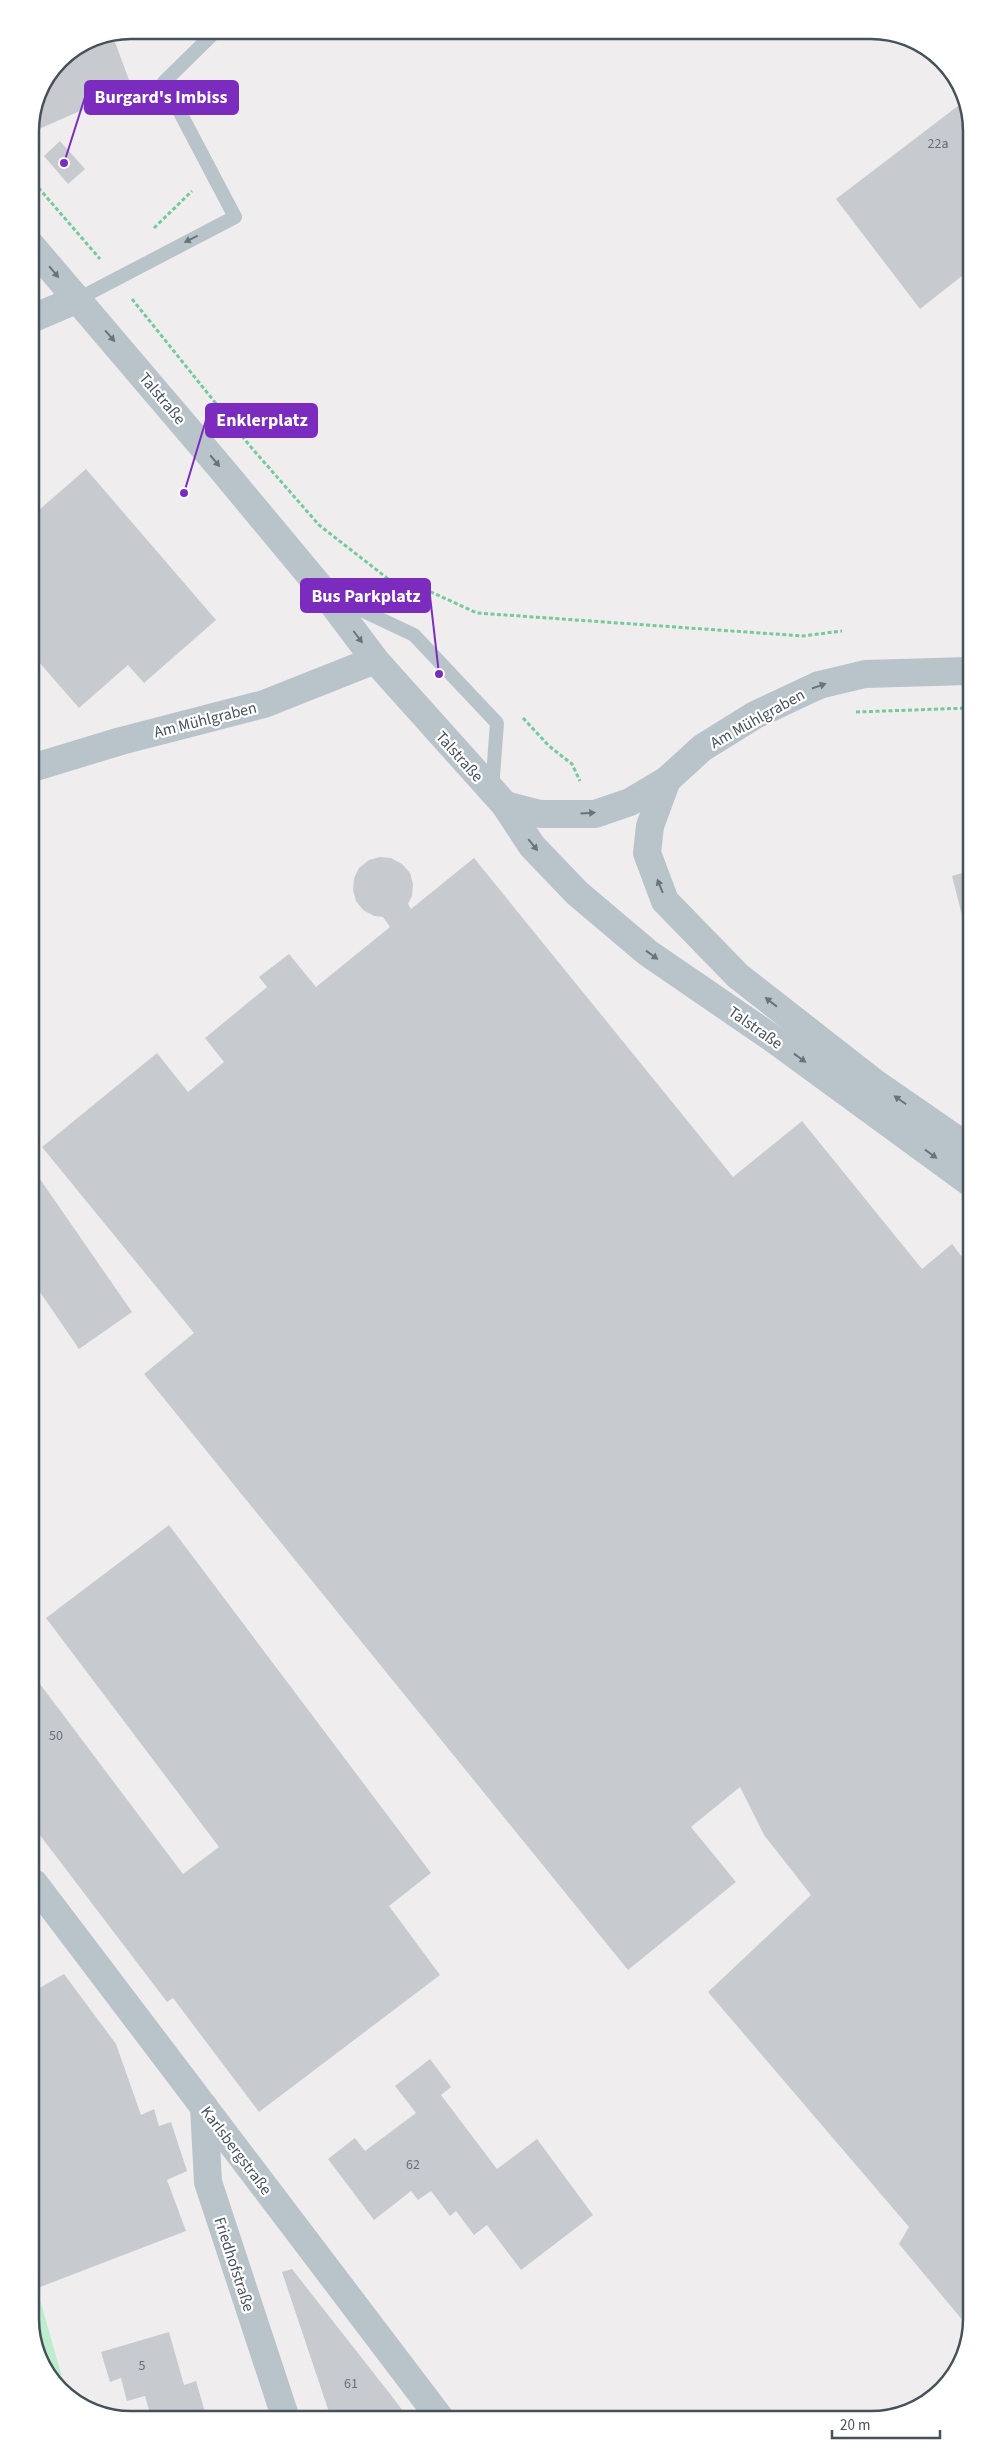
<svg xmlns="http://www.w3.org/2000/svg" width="1002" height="2450" font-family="'Source Sans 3',sans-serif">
  <rect width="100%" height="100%" fill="#f0edee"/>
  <!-- green -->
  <path fill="#bcedcc" d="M35 2289H37L68 2398 35 2351Z"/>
  <!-- building -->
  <g fill="#c7cbd0">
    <path d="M112 34 132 88 30 133 38 92 60 59 93 38Z"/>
    <path d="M967 99V272L920 309 836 199Z"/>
    <path d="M60 141 85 169 68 184 44 156Z"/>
    <path d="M86 469 216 620 144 683 128 665 79 708 31 653V517Z"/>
    <path d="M380 857 391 858 402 864 410 873 413 884 412 896 408 904 411 909 474 858 733 1177 802 1121 922 1269 952 1244 969 1266 972 2319 969 2328 899 2244 909 2227 708 1992 811 1895 764 1835 740 1787 691 1827 736 1882 628 1970 144 1374 194 1333 42 1147 157 1053 188 1092 224 1062 205 1038 267 987 259 977 289 954 316 987 390 927 383 917 374 916 363 910 356 901 353 890 354 878 359 868 369 860Z"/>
    <path d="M969 871V939H968L952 876Z"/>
    <path d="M33 1169 132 1312 79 1349 33 1282Z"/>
    <path d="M169 1525 431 1873 389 1906 440 1975 259 2112 173 1998 167 2002 36 1830 34 1832V1676L183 1874 219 1847 46 1618Z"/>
    <path d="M64 1974 116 2044 141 2115 154 2109 159 2126 171 2122 187 2171 167 2180 186 2231 35 2289 34 1991Z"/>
    <path d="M430 2059 451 2087 441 2095 497 2169 537 2139 593 2215 521 2270 487 2225 474 2235 456 2211 450 2216 431 2191 418 2200 411 2191 374 2220 328 2159 355 2138 365 2151 416 2113 395 2086Z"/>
    <path d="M292 2269 394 2399 408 2418H331L282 2272Z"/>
    <path d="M169 2332 184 2385 196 2381 207 2419 152 2420 145 2396 127 2401 121 2378 110 2382 101 2352Z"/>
  </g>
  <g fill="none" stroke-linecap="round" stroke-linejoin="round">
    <!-- path -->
    <g stroke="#75ca9a" stroke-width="3" stroke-dasharray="4 2.5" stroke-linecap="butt">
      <path d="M30 178 100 259"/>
      <path d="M154 228 192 191"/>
      <path d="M132 299 250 446 319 525 410 596 422 609"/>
      <path d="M411 596 431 592 477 613 803 636 842 631"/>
      <path d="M856 712 968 708"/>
      <path d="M523 718 549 746 572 764 580 781"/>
    </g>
    <!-- lane -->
    <g stroke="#b9c3ca" stroke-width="14">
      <path d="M78 299 235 217 164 82 217 30"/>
      <path d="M336 598 414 635 497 723 492 789"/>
    </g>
    <!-- street -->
    <g stroke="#b9c3ca" stroke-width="28">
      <path d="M30 244 220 467 324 592 375 660 505 805 532 846 577 893 648 953 772 1038 969 1182"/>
      <path d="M31 319 78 299"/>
      <path d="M32 768 121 741 264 704 375 660"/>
      <path d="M667 780 650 826 647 853 665 901 738 976 875 1083 969 1148"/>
      <path d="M505 805 540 814H595L630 802 667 780 702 748 755 715 819 685 865 674 968 671"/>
      <path d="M34 1883 440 2418"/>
      <path d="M204 2107 208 2182 286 2419"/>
    </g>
  </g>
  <!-- one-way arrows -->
  <defs><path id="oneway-solid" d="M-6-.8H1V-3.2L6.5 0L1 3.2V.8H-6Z" transform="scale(1.25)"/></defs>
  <g fill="#68747c">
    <use href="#oneway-solid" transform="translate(191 239) rotate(153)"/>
    <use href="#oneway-solid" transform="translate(54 272) rotate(50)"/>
    <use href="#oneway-solid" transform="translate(110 336) rotate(49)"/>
    <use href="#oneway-solid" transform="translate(215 461) rotate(50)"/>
    <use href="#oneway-solid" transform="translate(358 637) rotate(53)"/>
    <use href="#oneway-solid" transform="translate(819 686) rotate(-19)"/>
    <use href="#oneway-solid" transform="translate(588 813) rotate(-3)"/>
    <use href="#oneway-solid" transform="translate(533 845) rotate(51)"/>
    <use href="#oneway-solid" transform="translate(660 886) rotate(-112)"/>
    <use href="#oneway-solid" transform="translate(652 955) rotate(36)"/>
    <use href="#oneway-solid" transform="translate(771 1002) rotate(-142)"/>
    <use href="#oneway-solid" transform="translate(800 1058) rotate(36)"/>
    <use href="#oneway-solid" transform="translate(900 1100) rotate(-145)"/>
    <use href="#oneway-solid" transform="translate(931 1154) rotate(36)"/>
  </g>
  <g text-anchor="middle" stroke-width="4.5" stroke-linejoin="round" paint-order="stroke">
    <!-- number labels -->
    <g font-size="14" fill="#667078">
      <text x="938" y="148">22a</text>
      <text x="56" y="1740">50</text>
      <text x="413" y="2169">62</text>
      <text x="142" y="2370">5</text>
      <text x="351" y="2388">61</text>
    </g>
    <!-- street labels -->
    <g font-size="16" fill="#46525a" stroke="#fff">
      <text transform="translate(163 398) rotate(50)" y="6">Talstraße</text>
      <text transform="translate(757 718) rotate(-29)" y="6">Am Mühlgraben</text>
      <text transform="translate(205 719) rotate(-14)" y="6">Am Mühlgraben</text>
      <text transform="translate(460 756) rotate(48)" y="6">Talstraße</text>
      <text transform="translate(756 1027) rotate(35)" y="6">Talstraße</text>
      <text transform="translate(237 2150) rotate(53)" y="6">Karlsbergstraße</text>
      <text transform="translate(235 2264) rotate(72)" y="6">Friedhofstraße</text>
    </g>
  </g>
  <!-- crop -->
  <path d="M0 0H1002V2450H0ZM131 39H871A92 92 0 0 1 963 131V2319A92 92 0 0 1 871 2411H131A92 92 0 0 1 39 2319V131A92 92 0 0 1 131 39Z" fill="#fff" fill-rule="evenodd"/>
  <path fill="none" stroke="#46525a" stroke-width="2.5" d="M131 39H871A92 92 0 0 1 963 131V2319A92 92 0 0 1 871 2411H131A92 92 0 0 1 39 2319V131A92 92 0 0 1 131 39Z"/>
  <!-- callouts -->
  <path fill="none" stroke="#7b2cbf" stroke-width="2" d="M64 163L85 97M184 493L206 420M439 674L430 596"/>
  <g fill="#7b2cbf" stroke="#fff" stroke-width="2">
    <circle cx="64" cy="163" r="5"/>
    <circle cx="184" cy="493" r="5"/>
    <circle cx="439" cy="674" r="5"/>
  </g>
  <g fill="#7b2cbf" stroke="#7b2cbf" stroke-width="2">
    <rect x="85" y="81" width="153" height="33" rx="5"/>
    <rect x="206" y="404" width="111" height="33" rx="5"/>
    <rect x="301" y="579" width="129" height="33" rx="5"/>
  </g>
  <g font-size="18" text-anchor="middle" font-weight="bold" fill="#fff">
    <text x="161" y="103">Burgard's Imbiss</text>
    <text x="262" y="426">Enklerplatz</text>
    <text x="366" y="602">Bus Parkplatz</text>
  </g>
  <!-- scale -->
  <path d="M832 2430v8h108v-8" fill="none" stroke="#46525a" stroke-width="2.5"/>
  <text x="840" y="2430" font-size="15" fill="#46525a" stroke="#ffffff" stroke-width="4" paint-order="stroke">20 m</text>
</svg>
